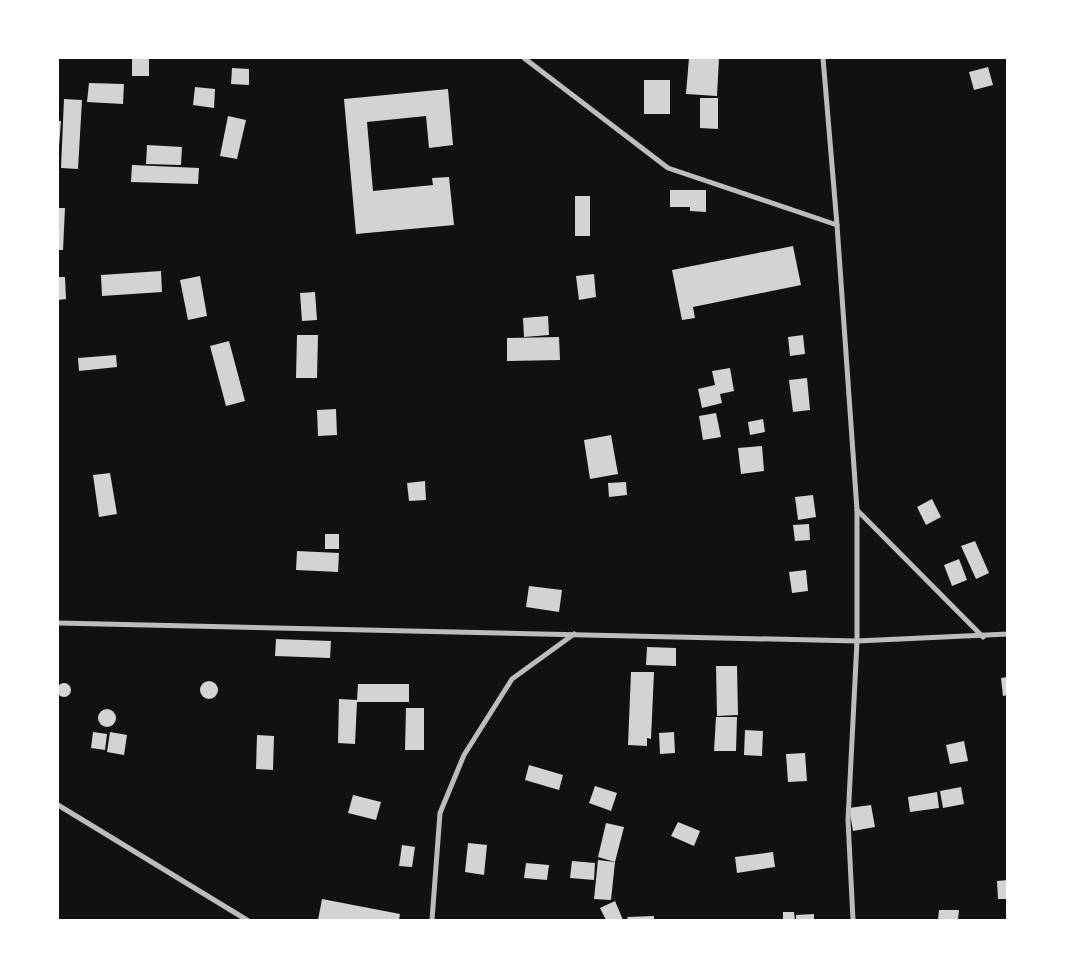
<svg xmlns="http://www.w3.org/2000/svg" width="1065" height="978" font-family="'Nunito Sans',sans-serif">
  <rect width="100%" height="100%" fill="#111"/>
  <!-- building -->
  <g fill="#d3d3d3">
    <rect x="132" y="58" width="17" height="18"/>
    <path d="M689 58H719L717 96 686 94Z"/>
    <path d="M988 67 993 85 974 90 969 72Z"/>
    <path d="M232 68 249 69V85L231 84Z"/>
    <rect x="644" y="80" width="26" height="34"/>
    <path d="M89 83 124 84 123 104 87 102Z"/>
    <path d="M195 87 215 89 214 108 193 105Z"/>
    <path d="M448 89 453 145 429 148 426 116 367 122 373 191 433 185 432 178 449 177 454 225 356 234 344 99Z"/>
    <path d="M700 98H718V129L700 128Z"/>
    <path d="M64 99 82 100 78 169 61 168Z"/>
    <path d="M228 116 246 120 237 159 220 156Z"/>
    <path d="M58 121H61L59 147H58Z"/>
    <path d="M147 145 182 147 181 165 146 164Z"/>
    <path d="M132 165 199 168 198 184 131 182Z"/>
    <path d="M670 190H706V212L690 211V207H670Z"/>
    <rect x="575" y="196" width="15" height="40"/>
    <path d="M58 208H65L63 250H58Z"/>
    <path d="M793 246 801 285 693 307 695 318 682 320 672 270Z"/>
    <path d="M161 271 162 292 102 296 101 275Z"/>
    <path d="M594 274 596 297 579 300 576 276Z"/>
    <path d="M200 276 207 316 188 320 180 280Z"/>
    <path d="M58 277H65L66 299 58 300Z"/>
    <path d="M315 292 317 320 302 321 300 293Z"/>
    <path d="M548 316 549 335 524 337 523 318Z"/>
    <path d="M297 335H318L317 378H296Z"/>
    <path d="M803 335 805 354 790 356 788 337Z"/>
    <path d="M559 337 560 360 507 361V338Z"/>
    <path d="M229 341 245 401 226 406 210 346Z"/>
    <path d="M116 355 117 367 79 371 78 358Z"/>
    <path d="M730 368 734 391 720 394 722 403 702 408 698 389 715 385 712 371Z"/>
    <path d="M807 378 810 410 793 412 789 380Z"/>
    <path d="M336 409 337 435 318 436 317 410Z"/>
    <path d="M716 413 721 437 703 440 699 416Z"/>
    <path d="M763 419 765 432 750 435 748 422Z"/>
    <path d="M611 435 618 474 590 479 584 440Z"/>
    <path d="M762 446 764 471 741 474 738 448Z"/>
    <path d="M110 473 117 514 99 517 93 475Z"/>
    <path d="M425 481 426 500 409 501 407 483Z"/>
    <path d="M626 482 627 495 609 497 608 483Z"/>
    <path d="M813 495 816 517 798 520 795 497Z"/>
    <path d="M932 499 941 517 926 525 917 507Z"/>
    <path d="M809 524 810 540 795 541 793 525Z"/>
    <rect x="325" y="534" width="14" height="15"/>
    <path d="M975 541 989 573 976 579 961 546Z"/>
    <path d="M297 551 339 553 338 572 296 570Z"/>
    <path d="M959 559 967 580 952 586 944 565Z"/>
    <path d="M806 570 808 591 792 593 789 572Z"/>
    <path d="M529 586 562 590 559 612 526 607Z"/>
    <path d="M276 639 331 641 330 658 275 656Z"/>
    <path d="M647 647 676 648V666L646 665Z"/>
    <path d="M716 666H737L738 715 717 716Z"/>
    <path d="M631 672H654L651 739 647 738V746L628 745Z"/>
    <path d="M1008 677V695L1003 696 1001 678Z"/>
    <circle cx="209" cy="690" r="9"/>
    <circle cx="64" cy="690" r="7"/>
    <path d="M358 684H409V702H357L355 744 338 743 339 699 357 700Z"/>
    <path d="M406 708H424V750H405Z"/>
    <circle cx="107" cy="718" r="9"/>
    <path d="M716 717H737L736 751H714Z"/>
    <path d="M745 730 763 731 762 756 744 755Z"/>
    <path d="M93 732 107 734 105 750 91 748Z"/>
    <path d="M110 732 127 735 124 755 107 752Z"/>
    <path d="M674 732 675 753 660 754 659 733Z"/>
    <path d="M257 735 274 736 273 770 256 769Z"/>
    <path d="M964 741 968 761 950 764 946 745Z"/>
    <path d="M805 753 807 781 788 782 786 754Z"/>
    <path d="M529 765 563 775 559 790 525 780Z"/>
    <path d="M595 786 617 793 611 811 589 803Z"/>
    <path d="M961 787 964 804 943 808 940 791Z"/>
    <path d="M937 792 939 808 910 812 908 797Z"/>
    <path d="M353 795 381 802 376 820 348 813Z"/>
    <path d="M871 805 875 827 853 831 849 808Z"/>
    <path d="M678 822 700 831 694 846 671 836Z"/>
    <path d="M606 823 624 827 615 862 598 857Z"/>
    <path d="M468 843 487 845 484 875 465 872Z"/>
    <path d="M402 845 415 847 412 867 399 866Z"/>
    <path d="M773 852 775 867 737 873 735 857Z"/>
    <path d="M598 860 615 862 611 900 594 899Z"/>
    <path d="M572 861 595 863 594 880 570 878Z"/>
    <path d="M526 863 549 865 547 880 524 878Z"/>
    <path d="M1008 880V899H998L997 881Z"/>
    <path d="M322 899 400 914 399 920H318Z"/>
    <path d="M615 901 623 920H606L600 908Z"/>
    <path d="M939 910H959L958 920H938Z"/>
    <path d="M783 912H794L795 920H783Z"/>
    <path d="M814 914V920H796V915Z"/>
    <path d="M654 916V920H628L627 917Z"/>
  </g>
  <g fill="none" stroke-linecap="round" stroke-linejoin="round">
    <!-- minor -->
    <g stroke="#bcbcbc" stroke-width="5">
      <path d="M524 58 668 168 837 225 857 510 983 637"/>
      <path d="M823 58 837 225"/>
      <path d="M58 623 857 641 1008 634"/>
      <path d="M58 805 247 920"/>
      <path d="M432 920 440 813 464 755 512 679 574 634"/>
      <path d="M853 920 848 820 857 641V510"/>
    </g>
  </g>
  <!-- border -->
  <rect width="1065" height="978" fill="none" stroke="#ffffff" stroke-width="118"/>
</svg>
